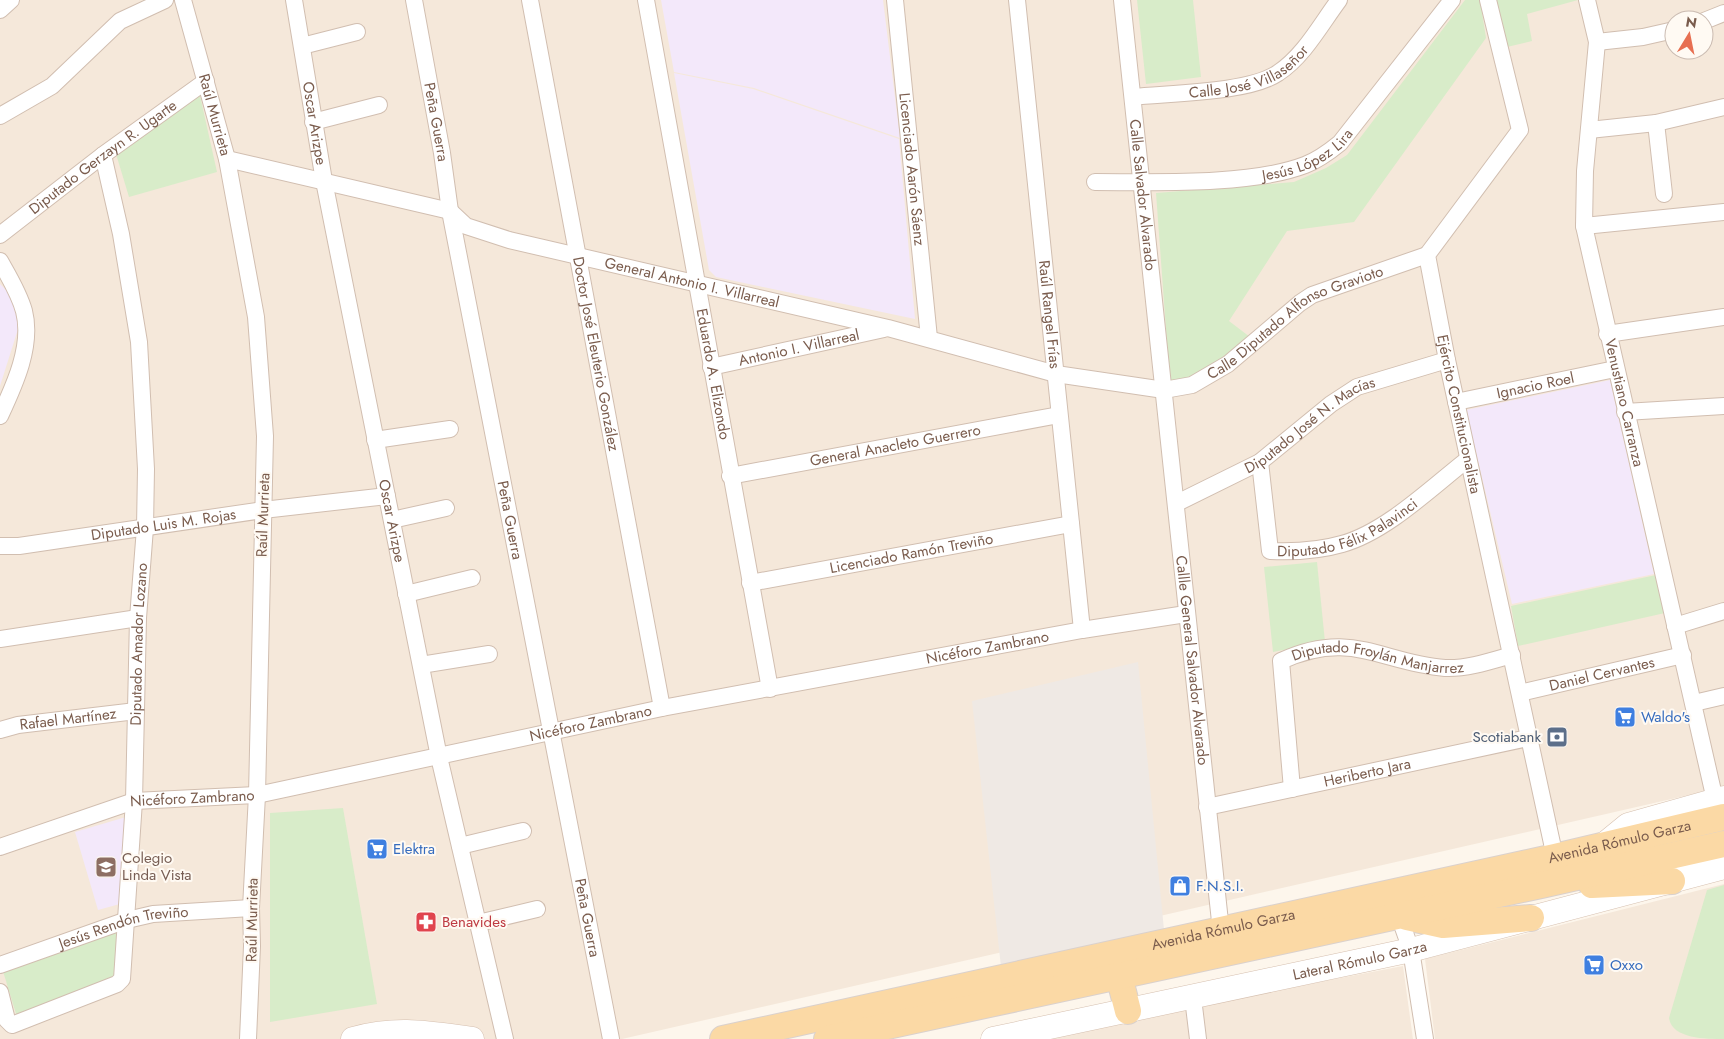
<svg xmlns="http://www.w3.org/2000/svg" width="1724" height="1039" font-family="Jost,sans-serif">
  <rect width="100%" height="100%" fill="#fdf6ec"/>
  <!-- residential -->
  <g fill="#f5e8da" fill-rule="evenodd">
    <path d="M0 0H1724V787L622 1039H0ZM1674 20H1704V50H1674Z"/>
    <path d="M1724 884V1039H1435L1425 959Z"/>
    <path d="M1403 966 1413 1039H1021Z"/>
  </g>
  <!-- industrial -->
  <path fill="#efe9e4" d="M1138 662 1164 930 1001 967 972 701Z"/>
  <!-- education -->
  <g fill="#f3e8fa">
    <path d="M661 0H883L900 138 754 88 674 72Z"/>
    <path d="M674 73 753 89 899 139 915 319 716 277 709 270Z"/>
    <path d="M0 284 13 297 19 326 0 386Z"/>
    <path d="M1610 380 1654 574 1512 604 1466 410Z"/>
    <path d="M126 817 127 902 98 910 75 832Z"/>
  </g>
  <!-- green -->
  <g fill="#d8ecc9">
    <path d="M1137 0H1193L1201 77 1146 84Z"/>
    <path d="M1465 0H1480L1486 38 1354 222 1287 231 1229 321 1250 337 1202 373 1170 384 1156 193 1294 182 1326 168 1347 155Z"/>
    <path d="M1496 0H1578L1527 14 1532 41 1507 47Z"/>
    <path d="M199 91 217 172 129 197 116 154Z"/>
    <path d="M1317 562 1325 642 1273 652 1264 567Z"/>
    <path d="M1656 575 1665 613 1518 646 1511 606Z"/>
    <path d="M343 808 377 1004 270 1022V813Z"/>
    <path d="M1724 885V1039C1706 1039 1672 1039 1669 1018L1707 890Z"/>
    <path d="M120 925 121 979 17 1017 2 968Z"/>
  </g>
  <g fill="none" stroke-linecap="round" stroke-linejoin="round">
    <!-- street casing -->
    <g stroke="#d1beb0" stroke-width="18">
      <g id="street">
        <path id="s1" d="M183 0 227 159 256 317 265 436 257 795 251 908 252 946 248 1039"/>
        <path id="s2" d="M294 0 324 181 439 757 505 1039"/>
        <path id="s3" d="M414 0 442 153 450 211 611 1039"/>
        <path id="s4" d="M530 0 662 708"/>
        <path id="s5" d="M646 0 770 689"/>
        <path id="s6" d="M895 0 929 338"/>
        <path id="s7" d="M1017 0 1082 630"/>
        <path id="s8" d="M1122 0 1221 931"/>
        <path id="s9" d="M1488 0 1520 130 1427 255 1447 360 1555 857"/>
        <path id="s10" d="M1587 0 1597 42 1585 171 1584 226 1715 800"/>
        <path d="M0 10 11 0"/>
        <path d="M1704 21 1724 13"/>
        <path d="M1597 42 1643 37 1674 30"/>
        <path d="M302 46 357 32"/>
        <path id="s11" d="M1133 97C1170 93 1249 93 1278 73 1304 56 1321 24 1339 0"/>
        <path d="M0 116 52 86 120 21 165 0"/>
        <path d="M313 122 379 105"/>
        <path d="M1656 123 1664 194"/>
        <path d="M1589 130 1656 123 1724 107"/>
        <path id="s12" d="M227 159 450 211 466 226 509 240 888 328 1056 374 1164 390 1192 385 1228 364 1300 303 1312 295 1427 255"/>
        <path id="s13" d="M1095 182C1154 182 1250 186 1305 165 1318 160 1329 152 1340 143L1452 0"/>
        <path d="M1584 226 1724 212"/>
        <path id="s14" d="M0 235 103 155 206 81"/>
        <path d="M0 261C9 277 19 293 24 311 33 346 14 386 0 416"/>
        <path d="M1607 334 1724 317"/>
        <path id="s15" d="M711 367 884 329"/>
        <path id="s16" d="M1456 402 1615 369"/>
        <path d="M1625 412 1724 406"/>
        <path d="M375 440 450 429"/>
        <path id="s17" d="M1260 462 1270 551C1294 552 1318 551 1342 544 1386 532 1432 487 1468 459"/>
        <path id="s18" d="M730 476 1059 415"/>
        <path id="s19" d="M1177 503 1260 462 1331 404 1357 387 1447 360"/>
        <path d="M392 520 446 508"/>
        <path id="s20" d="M0 546H19L263 510 387 496"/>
        <path id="s21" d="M750 583 1071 524"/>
        <path d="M406 594 472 578"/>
        <path d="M1675 626 1724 611"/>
        <path d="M0 639 138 618"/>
        <path d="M421 665 489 654"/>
        <path id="s22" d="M1520 693 1683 655"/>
        <path d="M1694 703 1724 696"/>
        <path id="s23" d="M0 730 18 725 136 711"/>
        <path id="s24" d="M1292 789 1281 661C1351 629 1379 662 1445 668 1467 669 1491 661 1512 655"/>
        <path id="s25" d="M1207 807 1528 738"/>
        <path d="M460 846 523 831"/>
        <path id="s26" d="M0 847 134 801 257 795 662 708 1082 630 1186 614"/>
        <path d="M1399 916 1411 950 1425 1039"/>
        <path d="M478 923 537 909"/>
        <path id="s27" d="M0 965 127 920 153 914 251 908"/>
        <path id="s28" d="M0 992 7 1020 12 1025 117 984 122 979 134 801 138 618 145 528 146 469 139 342 121 234 103 155"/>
        <path d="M1193 998 1198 1039"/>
      </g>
    </g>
    <!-- secondary casing -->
    <g stroke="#d6c0b0" stroke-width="25">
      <g id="secondary">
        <path d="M1606 843 1628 825 1724 798"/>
        <path d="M353 1039C398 1027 427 1033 472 1039"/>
        <path id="s29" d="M993 1039 1411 950 1724 867"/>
      </g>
    </g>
    <!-- primary casing -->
    <g stroke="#dad1cd" stroke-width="28">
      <g id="primary">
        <path d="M1592 885 1672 881"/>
        <path d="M1407 917 1443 925 1531 918"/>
        <path d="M1119 976 1128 1011"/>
        <path id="s30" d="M723 1039 1555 857 1724 817"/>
        <path d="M827 1039 1541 885 1724 844"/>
      </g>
    </g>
    <!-- street -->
    <use href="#street" stroke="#fff" stroke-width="16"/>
    <!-- secondary -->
    <use href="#secondary" stroke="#fff" stroke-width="24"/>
    <!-- primary -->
    <use href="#primary" stroke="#fbd9a5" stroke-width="26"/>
  </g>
  <!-- icons -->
  <defs>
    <g id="supermarket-square" transform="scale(1.125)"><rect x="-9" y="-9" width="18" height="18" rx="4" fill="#3f7fe0" stroke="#fffaf3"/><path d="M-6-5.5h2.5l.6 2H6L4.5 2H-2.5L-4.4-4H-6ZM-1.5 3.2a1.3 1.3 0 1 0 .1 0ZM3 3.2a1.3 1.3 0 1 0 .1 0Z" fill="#fff"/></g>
    <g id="bank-square" transform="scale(1.125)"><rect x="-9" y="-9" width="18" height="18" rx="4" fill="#5c6f8a" stroke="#fffaf3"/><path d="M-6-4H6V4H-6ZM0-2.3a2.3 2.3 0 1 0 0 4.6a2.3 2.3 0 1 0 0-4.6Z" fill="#fff"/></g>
    <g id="school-square" transform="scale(1.125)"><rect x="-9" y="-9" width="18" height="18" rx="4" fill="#8d6e63" stroke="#fffaf3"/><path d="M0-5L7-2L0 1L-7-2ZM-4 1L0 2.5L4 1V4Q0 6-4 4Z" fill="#fff"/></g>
    <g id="shop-square" transform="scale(1.125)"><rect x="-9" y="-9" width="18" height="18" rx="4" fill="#3f7fe0" stroke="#fffaf3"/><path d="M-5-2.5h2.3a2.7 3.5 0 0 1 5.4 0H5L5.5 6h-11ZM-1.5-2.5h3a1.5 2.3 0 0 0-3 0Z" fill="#fff"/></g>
    <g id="pharmacy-square" transform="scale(1.125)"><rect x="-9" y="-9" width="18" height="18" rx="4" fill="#e0444e" stroke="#fffaf3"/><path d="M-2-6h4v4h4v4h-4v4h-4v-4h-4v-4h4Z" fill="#fff"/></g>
  </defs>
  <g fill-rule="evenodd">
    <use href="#supermarket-square" x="1625" y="717"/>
    <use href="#bank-square" x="1557" y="737"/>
    <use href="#supermarket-square" x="377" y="849"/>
    <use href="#school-square" x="106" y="867"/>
    <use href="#shop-square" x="1180" y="886"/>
    <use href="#pharmacy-square" x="426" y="922"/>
    <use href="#supermarket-square" x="1594" y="965"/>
  </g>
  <g text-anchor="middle" stroke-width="4" stroke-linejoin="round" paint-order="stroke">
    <!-- street labels -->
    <g font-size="15" fill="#7a5c4d" stroke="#fffaf3">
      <text dy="5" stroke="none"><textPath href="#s11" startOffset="121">Calle José Villaseñor</textPath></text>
      <text dy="5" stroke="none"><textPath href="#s1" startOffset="119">Raúl Murrieta</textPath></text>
      <text dy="5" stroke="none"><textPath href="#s3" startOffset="124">Peña Guerra</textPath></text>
      <text dy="5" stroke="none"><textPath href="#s2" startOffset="125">Oscar Arizpe</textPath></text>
      <text dy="5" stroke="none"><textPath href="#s13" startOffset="218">Jesús López Lira</textPath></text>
      <text dy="5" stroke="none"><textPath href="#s14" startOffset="129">Diputado Gerzayn R. Ugarte</textPath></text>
      <text dy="5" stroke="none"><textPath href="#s6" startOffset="170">Licenciado Aarón Sáenz</textPath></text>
      <text dy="5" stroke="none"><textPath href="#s8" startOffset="196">Calle Salvador Alvarado</textPath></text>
      <text dy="5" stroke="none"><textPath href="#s12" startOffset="484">General Antonio I. Villarreal</textPath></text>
      <text dy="5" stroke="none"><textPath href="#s7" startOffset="316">Raúl Rangel Frías</textPath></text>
      <text dy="5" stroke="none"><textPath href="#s12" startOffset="1119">Calle Diputado Alfonso Gravioto</textPath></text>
      <text dy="5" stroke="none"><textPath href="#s15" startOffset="90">Antonio I. Villarreal</textPath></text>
      <text dy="5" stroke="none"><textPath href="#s4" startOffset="360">Doctor José Eleuterio González</textPath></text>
      <text dy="5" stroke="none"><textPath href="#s5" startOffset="380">Eduardo A. Elizondo</textPath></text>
      <text dy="5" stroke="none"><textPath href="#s16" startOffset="81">Ignacio Roel</textPath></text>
      <text dy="5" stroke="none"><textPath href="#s10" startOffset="409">Venustiano Carranza</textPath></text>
      <text dy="5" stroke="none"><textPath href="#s9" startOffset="452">Ejército Constitucionalista</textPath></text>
      <text dy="5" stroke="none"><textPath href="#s19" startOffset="155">Diputado José N. Macías</textPath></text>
      <text dy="5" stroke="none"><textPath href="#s18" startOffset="168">General Anacleto Guerrero</textPath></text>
      <text transform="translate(263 515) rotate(-88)" y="5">Raúl Murrieta</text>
      <text dy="5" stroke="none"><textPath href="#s3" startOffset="529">Peña Guerra</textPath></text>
      <text dy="5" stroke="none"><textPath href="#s2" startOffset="530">Oscar Arizpe</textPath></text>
      <text dy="5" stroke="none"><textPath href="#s17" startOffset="172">Diputado Félix Palavinci</textPath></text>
      <text dy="5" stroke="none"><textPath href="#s20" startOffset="165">Diputado Luis M. Rojas</textPath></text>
      <text dy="5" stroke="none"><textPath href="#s21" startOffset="164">Licenciado Ramón Treviño</textPath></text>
      <text dy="5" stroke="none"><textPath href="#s28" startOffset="491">Diputado Amador Lozano</textPath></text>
      <text dy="5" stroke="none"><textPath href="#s26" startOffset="1010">Nicéforo Zambrano</textPath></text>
      <text dy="5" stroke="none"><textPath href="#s8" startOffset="664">Callle General Salvador Alvarado</textPath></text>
      <text dy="5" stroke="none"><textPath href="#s24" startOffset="228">Diputado Froylán Manjarrez</textPath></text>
      <text dy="5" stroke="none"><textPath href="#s22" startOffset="84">Daniel Cervantes</textPath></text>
      <text dy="5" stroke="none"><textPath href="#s23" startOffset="69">Rafael Martínez</textPath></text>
      <text dy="5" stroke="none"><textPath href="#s26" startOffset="606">Nicéforo Zambrano</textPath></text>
      <text dy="5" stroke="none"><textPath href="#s25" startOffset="164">Heriberto Jara</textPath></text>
      <text dy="5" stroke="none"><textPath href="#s26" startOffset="200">Nicéforo Zambrano</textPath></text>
      <text dy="5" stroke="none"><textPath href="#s30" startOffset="918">Avenida Rómulo Garza</textPath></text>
      <text dy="5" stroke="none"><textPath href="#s3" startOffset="934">Peña Guerra</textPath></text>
      <text transform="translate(252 920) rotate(-89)" y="5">Raúl Murrieta</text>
      <text dy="5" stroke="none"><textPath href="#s27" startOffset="130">Jesús Rendón Treviño</textPath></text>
      <text dy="5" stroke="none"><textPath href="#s30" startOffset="512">Avenida Rómulo Garza</textPath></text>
      <text dy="5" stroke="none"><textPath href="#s29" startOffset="375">Lateral Rómulo Garza</textPath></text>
    </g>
    <!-- shop labels -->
    <g font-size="15" fill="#366cbe" stroke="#fffaf3" text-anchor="start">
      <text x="1641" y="722">Waldo's</text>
      <text x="393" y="854">Elektra</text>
      <text x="1196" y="891">F.N.S.I.</text>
      <text x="1610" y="970">Oxxo</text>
    </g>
    <!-- service labels -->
    <g font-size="15" fill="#4e5e75" stroke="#fffaf3" text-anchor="end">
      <text x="1541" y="742">Scotiabank</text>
    </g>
    <!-- education labels -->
    <g font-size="15" fill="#785e54" stroke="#fffaf3" text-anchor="start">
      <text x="122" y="863">Colegio<tspan x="122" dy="17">Linda Vista</tspan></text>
    </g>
    <!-- health labels -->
    <g font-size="15" fill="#be3a42" stroke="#fffaf3" text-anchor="start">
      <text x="442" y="927">Benavides</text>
    </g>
  </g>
  <!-- north arrow -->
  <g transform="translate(1689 35) rotate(10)"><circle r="24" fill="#fffaf3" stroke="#cabbb1"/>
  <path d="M0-4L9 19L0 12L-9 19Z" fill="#e76f51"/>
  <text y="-8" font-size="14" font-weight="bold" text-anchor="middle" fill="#7a5c4d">N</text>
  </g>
</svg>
